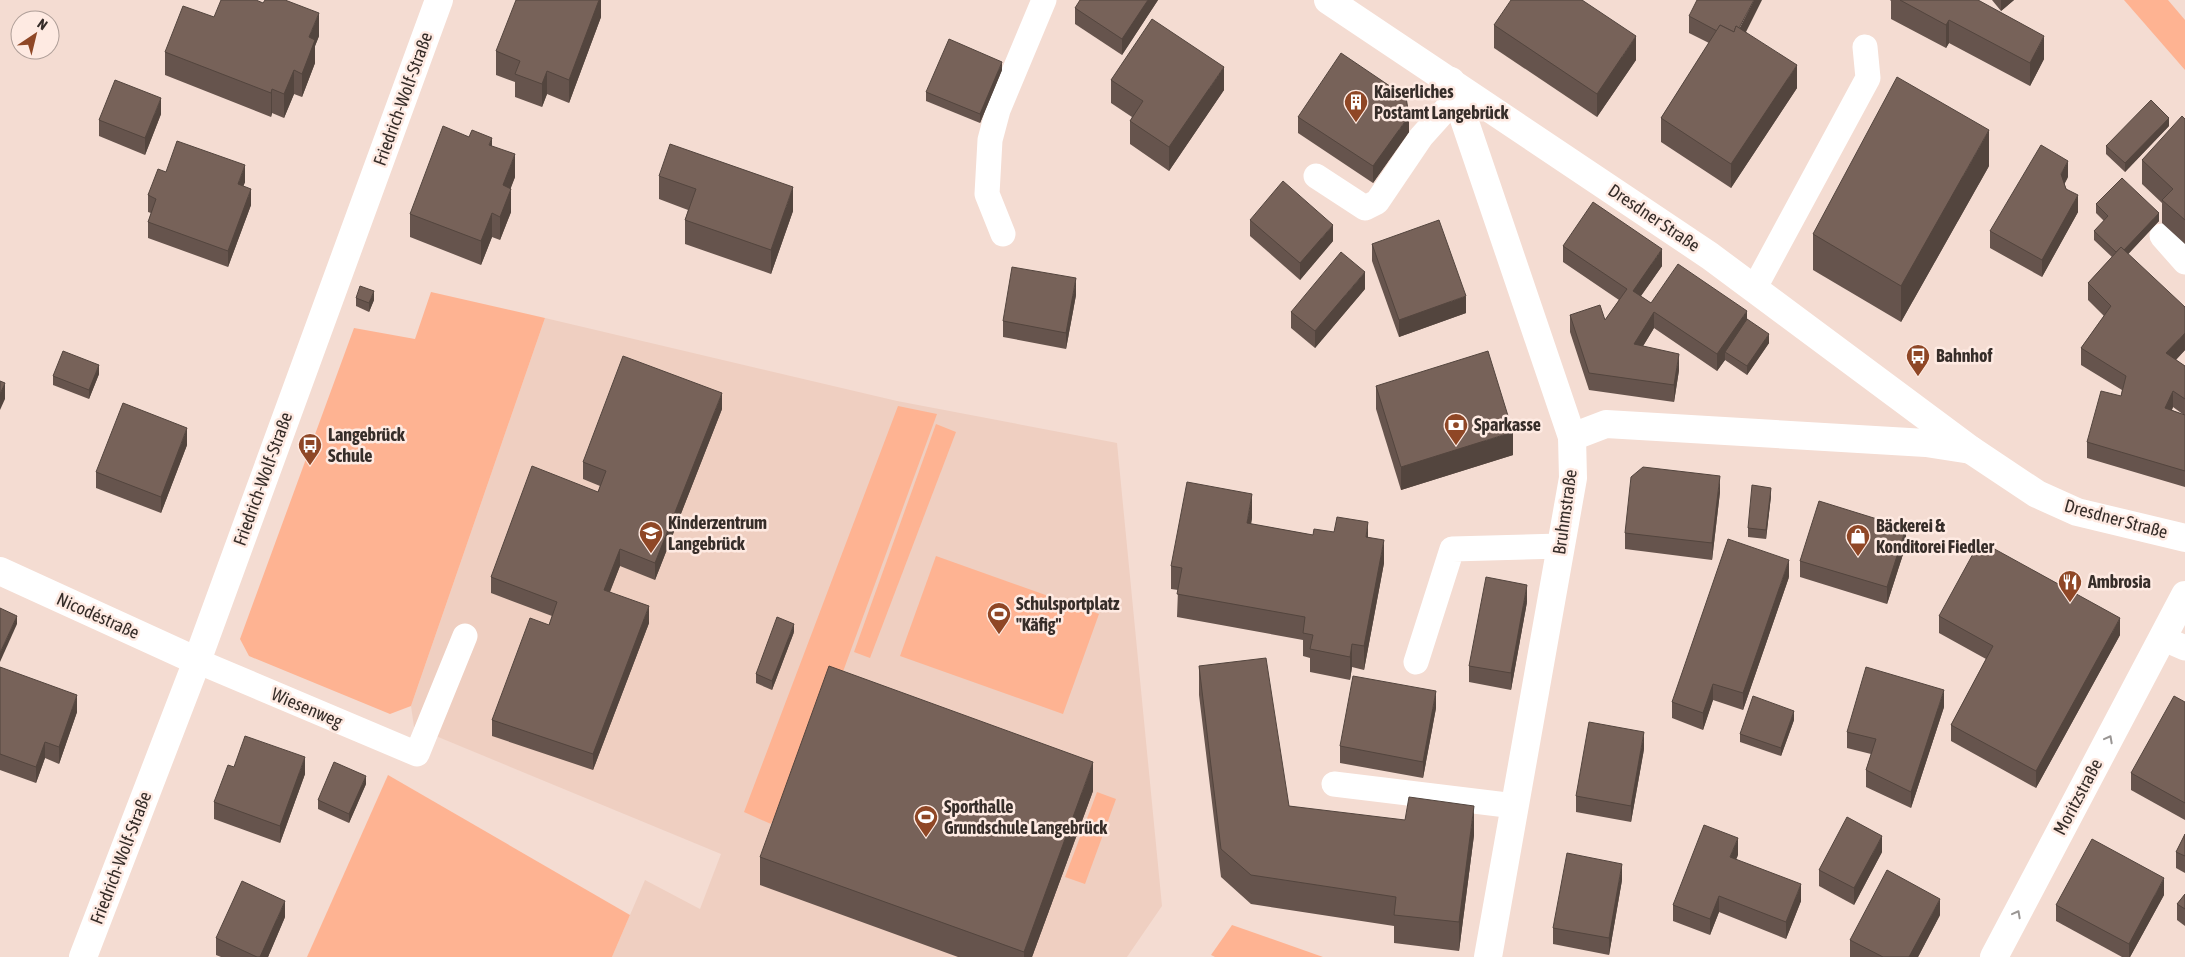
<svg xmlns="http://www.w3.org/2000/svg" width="2185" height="957" font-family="'Asap Condensed',sans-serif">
  <rect width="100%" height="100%" fill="#f4dcd2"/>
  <!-- built -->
  <path fill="#efcfc1" d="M545 318 897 401 1117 443 1162 906 1127 957H612L645 880 700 909 721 854 414 727 411 706Z"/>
  <!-- green -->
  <g fill="#feb392">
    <path d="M2124 0H2168L2185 20V70Z"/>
    <path d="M431 292 545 318 411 706 390 714 249 656 240 639 354 328 415 339Z"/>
    <path d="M898 406 937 414 798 795 780 806 771 824 744 812Z"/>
    <path d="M936 424 956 432 870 658 854 652Z"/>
    <path d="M936 556 1099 614 1063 714 900 656Z"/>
    <path d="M388 775 630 915 612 957H307Z"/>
    <path d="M1097 792 1116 799 1085 884 1065 877Z"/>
    <path d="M1232 925 1323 957H1215L1211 955Z"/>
  </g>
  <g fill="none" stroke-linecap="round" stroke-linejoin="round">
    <!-- service -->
    <g stroke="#fff" stroke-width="25">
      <path d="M1316 176 1365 208 1377 202 1421 137 1457 97"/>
      <path d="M1003 234 987 194 990 140 998 110 1044 0"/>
      <path d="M2162 236 2185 262"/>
      <path d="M1754 289 1868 78 1865 47"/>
      <path d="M2162 638 2185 648"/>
      <path d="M197 661 417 754 465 636"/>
      <path d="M1416 662 1452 549 1561 546"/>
      <path d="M1334 784 1515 806"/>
    </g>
    <!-- minor -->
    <g stroke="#fff" stroke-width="28">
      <path d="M1572 437 1606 424 1926 443 1971 450"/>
      <path d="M0 571 197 661"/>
      <path d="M83 957 197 661 439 0"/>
      <path d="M1994 957 2185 595"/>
    </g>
    <!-- tertiary -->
    <path stroke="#fff" stroke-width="28" d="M1451 81 1572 437 1573 478 1488 957"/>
    <!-- secondary -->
    <path stroke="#fff" stroke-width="28" d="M1328 0 1710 256 1971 450 2037 494 2077 512 2185 538"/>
  </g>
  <!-- wall -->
  <g fill="#66544d" fill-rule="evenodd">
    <path d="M601 0V17L569 103 547 94 542 107 515 97V82L496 75V51Z"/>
    <path d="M1158 0 1122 55 1075 24V8Z"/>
    <path d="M1890 0H1978L2044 59 2030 86 1949 43 1946 48 1891 19V1Z"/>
    <path d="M1992 0H2014L2001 11Z"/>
    <path d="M1689 16 1746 32 1797 88 1731 188 1661 142V118L1709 43 1689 33Z"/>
    <path d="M214 17 319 36 315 46V63L302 97 294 94 284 118 272 113 271 117 165 75V52Z"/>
    <path d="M1494 25 1636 60 1597 117 1494 48Z"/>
    <path d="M1002 70 980 123 926 101V92Z"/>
    <path d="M1111 80 1224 90 1169 171 1130 144V121L1132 117 1111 103Z"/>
    <path d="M161 114 145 155 99 136V120Z"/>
    <path d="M1298 117 1409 132 1373 183 1298 133Z"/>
    <path d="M2185 119V244L2162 223V203L2142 184V160Z"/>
    <path d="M2169 126 2125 172 2106 154V146Z"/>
    <path d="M492 146 515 177 510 189 511 212 500 240 492 237 481 265 410 237V214Z"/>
    <path d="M1989 166 1901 322 1813 270V234Z"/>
    <path d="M166 172 245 182 243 186 251 205 228 267 148 238V222L151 213 148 212V195Z"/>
    <path d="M659 176 793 211 771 274 685 244V220L688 210 659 199Z"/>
    <path d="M2068 177 2064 184 2078 212 2042 277 1990 248V231Z"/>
    <path d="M2096 204 2159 221 2128 254 2185 350 2176 360 2185 366V487L2087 458V442L2121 396 2122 390 2081 365V348L2104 316 2088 300V283L2112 257 2094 240V231L2104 221 2096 213ZM2173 407 2184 415 2172 410Z"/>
    <path d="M1250 220 1333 241 1300 280 1250 236Z"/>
    <path d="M1372 244 1466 313 1399 337 1372 261Z"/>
    <path d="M1563 246 1662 266 1641 296 1651 303 1747 319 1769 343 1747 375 1725 360 1717 371 1654 328 1643 346 1679 370 1674 402 1589 390 1570 332V315L1605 320 1619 300 1563 262Z"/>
    <path d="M1365 289 1315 348 1291 328V312Z"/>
    <path d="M1076 295 1066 349 1003 337V321Z"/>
    <path d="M356 298 374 300 369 312 356 306Z"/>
    <path d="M99 374 89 399 53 385V376Z"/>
    <path d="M1376 386 1513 455 1401 490 1376 409Z"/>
    <path d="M722 409 655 580 620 566 610 592 649 623 593 770 492 736V720L549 625 552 616 491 593V577L598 492 600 486 583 479V462Z"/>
    <path d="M187 445 161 513 96 488V472Z"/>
    <path d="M1720 492 1712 560 1625 549V533Z"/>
    <path d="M1771 496 1766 539 1748 537V528Z"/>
    <path d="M1252 518 1251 524 1313 535 1368 537 1384 563 1364 670 1352 667 1350 680 1310 672V658L1303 656V640L1177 617 1178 590 1171 589V566Z"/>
    <path d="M1906 545 1887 604 1800 577V561Z"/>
    <path d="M1789 577 1743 710 1713 700 1703 730 1672 718V702Z"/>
    <path d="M1527 602 1511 690 1469 682V666Z"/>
    <path d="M1939 616 2120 635 2036 788 1951 741V725L1986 659 1939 633Z"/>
    <path d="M794 632 772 690 756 683V674Z"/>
    <path d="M1199 666 1289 806 1474 835 1459 951 1394 943V926L1251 904 1221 877 1199 695Z"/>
    <path d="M0 667 77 712 59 764 45 758 36 783 0 770Z"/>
    <path d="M2185 702V820L2131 790V773Z"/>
    <path d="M1944 707 1911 808 1866 787V770L1871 754 1847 748V732Z"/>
    <path d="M1436 708 1423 778 1340 763V746Z"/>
    <path d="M1794 720 1781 756 1740 742V734Z"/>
    <path d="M1644 749 1631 822 1576 812V796Z"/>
    <path d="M234 767 305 774 280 843 214 819V802Z"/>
    <path d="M366 784 349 823 318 809V800Z"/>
    <path d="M1093 791 1032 957H958L760 885V857Z"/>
    <path d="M2185 834V873L2176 868V852Z"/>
    <path d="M1882 852 1854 905 1819 886V870Z"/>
    <path d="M1738 855 1736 859 1801 901 1786 939 1719 912 1710 935 1673 921V905Z"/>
    <path d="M1622 880 1609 955 1553 944V928Z"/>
    <path d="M2185 894V926L2177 920V904Z"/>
    <path d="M2164 895 2130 957H2122L2056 921V905Z"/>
    <path d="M1940 915 1918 957H1850V940Z"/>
    <path d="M285 917 268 957H221L216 955V938Z"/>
  </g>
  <!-- shaded-wall -->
  <g fill="#53453e">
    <path d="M599 0H601V17L569 103V80Z"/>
    <path d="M1148 0H1158L1122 55V39Z"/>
    <path d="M1754 0H1762L1734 56V39Z"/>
    <path d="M2001 0H2014L2001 11Z"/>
    <path d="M319 13V36L315 46V63L302 97V74L309 37Z"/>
    <path d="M1949 20V43L1946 48V25Z"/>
    <path d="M1636 36V60L1597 117V94Z"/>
    <path d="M2044 36V59L2030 86V63Z"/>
    <path d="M1002 62V70L980 123V114Z"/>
    <path d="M1797 65V88L1731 188V164Z"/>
    <path d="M1224 67V90L1169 171V147Z"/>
    <path d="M294 70V94L284 118V94Z"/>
    <path d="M547 71V94L542 107V84Z"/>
    <path d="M272 89V113L271 117V93Z"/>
    <path d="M161 98V114L145 155V138Z"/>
    <path d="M1409 116V132L1373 183V166Z"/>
    <path d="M2169 118V126L2125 172V163Z"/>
    <path d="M1989 130V166L1901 322V286Z"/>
    <path d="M492 138V161L489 145Z"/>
    <path d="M515 154V177L503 209V185Z"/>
    <path d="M2068 161V177L2061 191V174Z"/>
    <path d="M245 165V182L238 201V184Z"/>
    <path d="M793 187V211L771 274V250Z"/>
    <path d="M251 189V205L228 267V251Z"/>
    <path d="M511 189V212L500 240V217Z"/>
    <path d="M2078 195V212L2042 277V260Z"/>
    <path d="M492 213V237L481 265V241Z"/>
    <path d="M2159 213V221L2119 264V255Z"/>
    <path d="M1333 225V241L1300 280V263Z"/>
    <path d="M1662 249V266L1633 307V291Z"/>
    <path d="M1365 272V289L1315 348V331Z"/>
    <path d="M1076 278V295L1066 349V333Z"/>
    <path d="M374 291V300L369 312V303Z"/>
    <path d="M1466 296V313L1399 337V320Z"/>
    <path d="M1747 311V327L1725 352V360L1717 371V354Z"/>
    <path d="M1654 312V328L1634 361V344Z"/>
    <path d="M2185 333V350L2166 370V353Z"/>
    <path d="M1769 334V343L1747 375V366Z"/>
    <path d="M1679 354V370L1674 402V385Z"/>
    <path d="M99 365V374L89 399V390Z"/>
    <path d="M5 383V399L0 410V394Z"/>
    <path d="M2173 391V407L2165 424V408Z"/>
    <path d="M722 393V409L655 580V563Z"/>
    <path d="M187 428V445L161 513V497Z"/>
    <path d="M1513 432V455L1401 490V467Z"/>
    <path d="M1720 476V492L1712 560V543Z"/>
    <path d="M1771 488V496L1766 539V530Z"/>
    <path d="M1252 494V518L1247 546V523Z"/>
    <path d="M1368 522V545L1366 537Z"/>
    <path d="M1906 528V545L1887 604V587Z"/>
    <path d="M1384 540V563L1364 670V646Z"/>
    <path d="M620 549V566L604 606V590Z"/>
    <path d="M1789 560V577L1743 710V693Z"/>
    <path d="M1527 585V602L1511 690V673Z"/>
    <path d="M649 606V623L593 770V754Z"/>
    <path d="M17 616V624L0 662V653Z"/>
    <path d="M2120 618V635L2036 788V771Z"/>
    <path d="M794 624V632L772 690V681Z"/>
    <path d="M1352 644V667L1350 680V657Z"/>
    <path d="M1713 684V700L1703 730V713Z"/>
    <path d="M1944 690V707L1911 808V792Z"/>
    <path d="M1436 691V708L1423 778V762Z"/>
    <path d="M77 695V712L59 764V747Z"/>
    <path d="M1794 711V720L1781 756V748Z"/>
    <path d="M1644 732V749L1631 822V806Z"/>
    <path d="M45 742V758L36 783V767Z"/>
    <path d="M305 757V774L280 843V826Z"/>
    <path d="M1093 762V791L1032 957H1024V952Z"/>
    <path d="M366 776V784L349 823V814Z"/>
    <path d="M1474 806V835L1459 951V922Z"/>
    <path d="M1882 836V852L1854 905V888Z"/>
    <path d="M1738 838V855L1730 874V857Z"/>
    <path d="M1622 864V880L1609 955V938Z"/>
    <path d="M2164 878V895L2130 957H2129V944Z"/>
    <path d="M1801 884V901L1786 939V922Z"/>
    <path d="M1719 896V912L1710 935V919Z"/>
    <path d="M1940 899V915L1918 957H1909Z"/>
    <path d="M285 901V917L268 957H260Z"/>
  </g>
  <!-- building -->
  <g fill="#776259" stroke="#53453e">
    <path d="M221 0H256L263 3 265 0H285L319 13 309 37 315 40 302 74 294 70 284 94 272 89 271 93 165 52 183 6 214 17Z"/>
    <path d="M516 0H599L569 80 547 71 542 84 515 74 520 61 496 51Z"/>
    <path d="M1080 0H1148L1122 39 1075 8Z"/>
    <path d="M1511 0H1582L1636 36 1597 94 1494 25Z"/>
    <path d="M1697 0H1754L1739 28 1736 26 1734 32 1720 25 1717 31 1689 16Z"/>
    <path d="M1900 0H1978L2044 36 2030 63 1949 20 1946 25Z"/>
    <path d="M1152 19 1224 67 1169 147 1130 121 1143 101 1111 80Z"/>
    <path d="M1720 25 1734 32 1736 26 1797 65 1731 164 1661 118Z"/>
    <path d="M949 39 1002 62 980 114 926 92Z"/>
    <path d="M1341 53 1406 97 1409 116 1373 166 1298 117Z"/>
    <path d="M1897 77 1989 130 1901 286 1813 234Z"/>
    <path d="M115 80 161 98 145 138 99 120Z"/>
    <path d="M2151 100 2169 118 2125 163 2106 146Z"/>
    <path d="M2182 116 2185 119V220L2162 200 2173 189 2142 160Z"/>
    <path d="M443 126 469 137 472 130 492 138 489 145 515 154 503 185 511 189 500 217 492 213 481 241 410 214Z"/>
    <path d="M177 141 245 165 238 184 251 189 228 251 148 222 156 199 148 195 158 169 166 172Z"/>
    <path d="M670 144 793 187 771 250 685 220 696 189 659 176Z"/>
    <path d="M2041 145 2068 161 2061 174 2066 189 2078 195 2042 260 1990 231Z"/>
    <path d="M2122 178 2159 213 2124 250 2121 247 2116 252 2094 231 2108 216 2096 204Z"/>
    <path d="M1283 181 1333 225 1300 263 1250 220Z"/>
    <path d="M1593 202 1662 249 1633 291 1651 303 1678 264 1747 311 1717 354 1654 312 1634 344 1679 354 1674 385 1589 373 1570 315 1600 305 1605 320 1627 289 1563 246Z"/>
    <path d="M1439 220 1466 296 1399 320 1372 244Z"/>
    <path d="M2121 247 2185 307V333L2166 353 2185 366V399L2173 391 2165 408 2185 415V471L2087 442 2101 391 2121 396 2126 376 2081 348 2111 306 2088 283Z"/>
    <path d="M1341 252 1365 272 1315 331 1291 312Z"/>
    <path d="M1012 267 1076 278 1066 333 1003 321Z"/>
    <path d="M360 286 374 291 369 303 356 298Z"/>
    <path d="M1747 319 1769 334 1747 366 1725 352Z"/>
    <path d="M63 351 99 365 89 390 53 376Z"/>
    <path d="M1488 351 1513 432 1401 467 1376 386Z"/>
    <path d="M623 356 722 393 655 563 620 549 604 590 649 606 593 754 492 720 530 618 549 625 557 602 491 577 532 466 598 492 606 471 583 462Z"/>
    <path d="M0 381 5 383 0 394Z"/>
    <path d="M123 403 187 428 161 497 96 472Z"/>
    <path d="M1643 467 1720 476 1712 543 1625 533 1631 477Z"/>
    <path d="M1187 482 1252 494 1247 523 1313 535 1314 529 1334 532 1337 517 1368 522 1366 537 1384 540 1364 646 1352 644 1350 657 1310 649 1313 635 1303 633 1305 617 1177 594 1182 568 1171 566Z"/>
    <path d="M1752 485 1771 488 1766 530 1748 528Z"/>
    <path d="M1819 501 1906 528 1887 587 1800 561Z"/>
    <path d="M1728 539 1789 560 1743 693 1713 684 1703 713 1672 702Z"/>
    <path d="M1980 541 2120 618 2036 771 1951 725 1993 646 1939 616Z"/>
    <path d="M1486 577 1527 585 1511 673 1469 666Z"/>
    <path d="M0 608 17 616 0 653Z"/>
    <path d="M777 617 794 624 772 681 756 674Z"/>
    <path d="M1266 658 1289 806 1405 820 1409 797 1474 806 1459 922 1394 915 1396 897 1251 875 1221 849 1199 666Z"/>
    <path d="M829 666 1093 762 1024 952 760 857Z"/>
    <path d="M0 667 77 695 59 747 45 742 36 767 0 754Z"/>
    <path d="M1866 667 1944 690 1911 792 1866 770 1876 739 1847 732Z"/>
    <path d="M1353 676 1436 691 1423 762 1340 746Z"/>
    <path d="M1753 696 1794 711 1781 748 1740 734Z"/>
    <path d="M2174 696 2185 702V803L2131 773Z"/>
    <path d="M1589 722 1644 732 1631 806 1576 796Z"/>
    <path d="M245 736 305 757 280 826 214 802 228 765 234 767Z"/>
    <path d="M334 762 366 776 349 814 318 800Z"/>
    <path d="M1847 817 1882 836 1854 888 1819 870Z"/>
    <path d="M1704 825 1738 838 1730 857 1801 884 1786 922 1719 896 1710 919 1673 905Z"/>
    <path d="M2185 834V856L2176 852Z"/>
    <path d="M2092 839 2164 878 2129 944 2056 905Z"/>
    <path d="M1567 853 1622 864 1609 938 1553 928Z"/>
    <path d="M1887 870 1940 899 1909 957H1883L1850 940Z"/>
    <path d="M242 881 285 901 260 957H257L216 938Z"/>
    <path d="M2185 894V909L2177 904Z"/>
  </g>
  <!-- one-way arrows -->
  <defs><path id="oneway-chevron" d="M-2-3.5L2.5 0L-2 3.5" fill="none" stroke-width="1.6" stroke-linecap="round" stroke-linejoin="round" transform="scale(1.25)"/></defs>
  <g stroke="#9a9694">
    <use href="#oneway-chevron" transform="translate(2109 739) rotate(-62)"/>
    <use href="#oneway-chevron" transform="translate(2017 914) rotate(-62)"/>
  </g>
  <!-- icons -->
  <defs>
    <g id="building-pin" transform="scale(1.25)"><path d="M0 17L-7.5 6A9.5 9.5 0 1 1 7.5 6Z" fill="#8f4726" stroke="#feeae2"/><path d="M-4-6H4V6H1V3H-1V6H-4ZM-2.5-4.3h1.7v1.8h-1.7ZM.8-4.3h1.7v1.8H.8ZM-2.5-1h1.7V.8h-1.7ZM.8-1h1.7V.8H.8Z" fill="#fff"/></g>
    <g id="bus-pin" transform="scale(1.25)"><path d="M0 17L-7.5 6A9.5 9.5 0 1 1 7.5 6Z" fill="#8f4726" stroke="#feeae2"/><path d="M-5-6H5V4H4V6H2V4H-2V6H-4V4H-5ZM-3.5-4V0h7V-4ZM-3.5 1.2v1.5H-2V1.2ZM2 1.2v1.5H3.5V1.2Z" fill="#fff"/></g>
    <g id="bank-pin" transform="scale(1.25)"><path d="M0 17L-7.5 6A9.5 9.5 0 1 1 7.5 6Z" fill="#8f4726" stroke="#feeae2"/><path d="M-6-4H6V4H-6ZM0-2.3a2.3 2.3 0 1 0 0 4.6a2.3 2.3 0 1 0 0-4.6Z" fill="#fff"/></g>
    <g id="school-pin" transform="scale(1.25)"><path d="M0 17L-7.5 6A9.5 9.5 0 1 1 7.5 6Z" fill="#8f4726" stroke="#feeae2"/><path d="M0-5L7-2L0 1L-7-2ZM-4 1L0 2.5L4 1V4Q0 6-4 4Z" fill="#fff"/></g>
    <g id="shop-pin" transform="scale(1.25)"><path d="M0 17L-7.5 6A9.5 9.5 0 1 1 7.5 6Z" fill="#8f4726" stroke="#feeae2"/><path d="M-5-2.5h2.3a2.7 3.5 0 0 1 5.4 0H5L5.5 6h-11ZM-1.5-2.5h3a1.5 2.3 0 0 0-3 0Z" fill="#fff"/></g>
    <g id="restaurant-pin" transform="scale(1.25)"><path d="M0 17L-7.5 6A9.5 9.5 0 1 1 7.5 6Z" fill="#8f4726" stroke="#feeae2"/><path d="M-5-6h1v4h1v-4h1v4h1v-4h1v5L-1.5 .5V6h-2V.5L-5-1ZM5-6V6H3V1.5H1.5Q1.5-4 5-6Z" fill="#fff"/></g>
    <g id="stadium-pin" transform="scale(1.25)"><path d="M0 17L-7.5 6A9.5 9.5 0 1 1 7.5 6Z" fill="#8f4726" stroke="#feeae2"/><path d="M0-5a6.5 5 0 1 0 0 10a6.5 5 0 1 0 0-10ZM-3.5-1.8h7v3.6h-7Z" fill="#fff"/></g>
  </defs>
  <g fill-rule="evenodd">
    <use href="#building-pin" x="1356" y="102"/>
    <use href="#bus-pin" x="1918" y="356"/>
    <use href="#bank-pin" x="1456" y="425"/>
    <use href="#bus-pin" x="310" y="445"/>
    <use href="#school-pin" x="651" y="533"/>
    <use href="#shop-pin" x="1858" y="536"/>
    <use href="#restaurant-pin" x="2070" y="582"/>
    <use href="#stadium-pin" x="999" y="614"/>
    <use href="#stadium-pin" x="926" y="817"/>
  </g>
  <g text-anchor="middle" stroke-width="5" stroke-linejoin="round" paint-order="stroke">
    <!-- poi labels -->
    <g font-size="18" font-weight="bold" fill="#362d29" stroke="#feeae2" text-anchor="start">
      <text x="1374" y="98">Kaiserliches<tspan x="1374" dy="21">Postamt Langebrück</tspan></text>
      <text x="1936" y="362">Bahnhof</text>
      <text x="1474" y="431">Sparkasse</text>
      <text x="328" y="441">Langebrück<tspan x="328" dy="21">Schule</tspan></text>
      <text x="668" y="529">Kinderzentrum<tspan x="668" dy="21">Langebrück</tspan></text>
      <text x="1876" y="532">Bäckerei &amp;<tspan x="1876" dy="21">Konditorei Fiedler</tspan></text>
      <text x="2088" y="588">Ambrosia</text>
      <text x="1016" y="610">Schulsportplatz<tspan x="1016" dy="21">"Käfig"</tspan></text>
      <text x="944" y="813">Sporthalle<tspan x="944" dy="21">Grundschule Langebrück</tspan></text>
    </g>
    <!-- street labels -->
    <g font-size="18" fill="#362d29" stroke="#feeae2">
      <text transform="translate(403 99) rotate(-70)" y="6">Friedrich-Wolf-Straße</text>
      <text transform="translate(1654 218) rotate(34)" y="6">Dresdner Straße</text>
      <text transform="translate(263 479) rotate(-70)" y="6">Friedrich-Wolf-Straße</text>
      <text transform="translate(1565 512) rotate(-82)" y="6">Bruhmstraße</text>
      <text transform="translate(2116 519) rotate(15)" y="6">Dresdner Straße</text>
      <text transform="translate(98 616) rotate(24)" y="6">Nicodéstraße</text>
      <text transform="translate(307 708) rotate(23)" y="6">Wiesenweg</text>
      <text transform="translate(2078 797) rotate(-62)" y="6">Moritzstraße</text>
      <text transform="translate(121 858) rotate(-69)" y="6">Friedrich-Wolf-Straße</text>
    </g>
  </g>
  <!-- north arrow -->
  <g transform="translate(35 35) rotate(35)"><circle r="24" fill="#feeae2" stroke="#ae9e98"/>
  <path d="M0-4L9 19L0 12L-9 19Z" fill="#8f4726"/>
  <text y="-8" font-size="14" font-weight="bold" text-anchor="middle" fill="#362d29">N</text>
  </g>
</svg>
